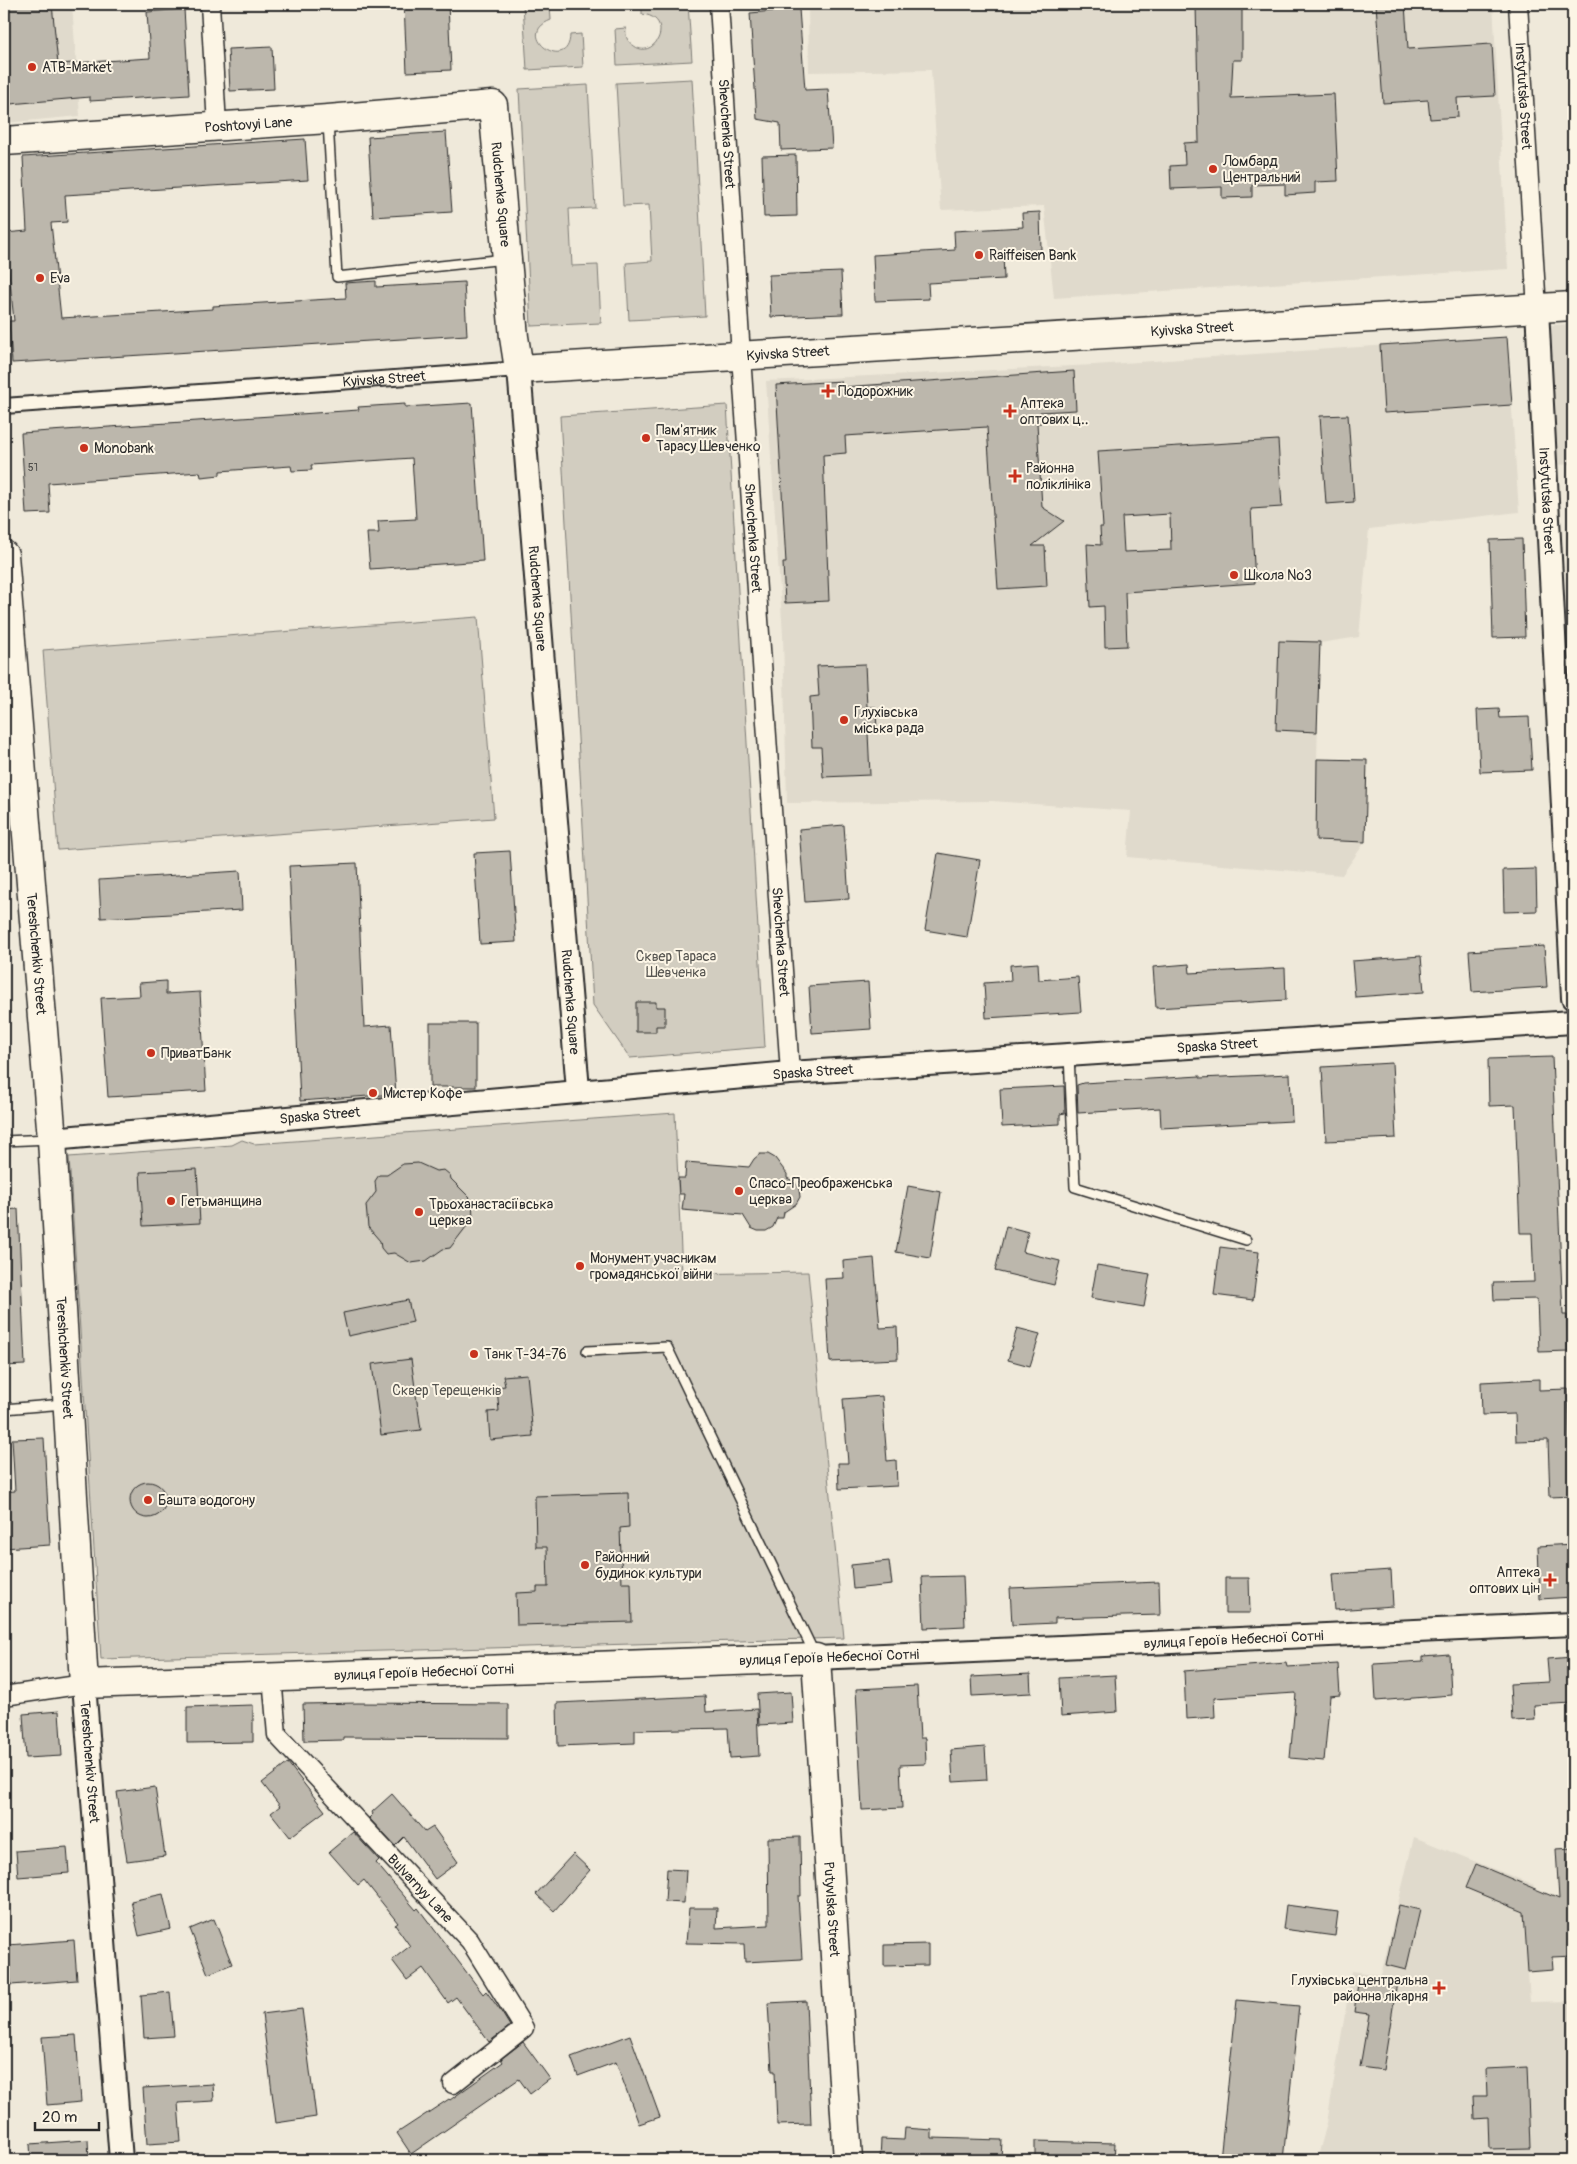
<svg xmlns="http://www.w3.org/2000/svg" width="1577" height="2164" font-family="Pangolin,sans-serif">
  <rect width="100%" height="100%" fill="#efe9da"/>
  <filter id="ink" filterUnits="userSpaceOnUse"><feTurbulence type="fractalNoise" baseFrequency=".02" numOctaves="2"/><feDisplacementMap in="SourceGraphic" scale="10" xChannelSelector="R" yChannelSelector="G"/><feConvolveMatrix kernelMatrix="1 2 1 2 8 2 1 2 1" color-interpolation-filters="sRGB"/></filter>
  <g filter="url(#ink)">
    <!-- built -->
    <g fill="#e0dacc">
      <path d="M4 4H72L80 116 4 123Z"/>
      <path d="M808 4H1493L1508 269 1054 298 1044 206 941 210 931 70 809 72Z"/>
      <path d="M1573 324V464L1554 465 1549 325Z"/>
      <path d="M1507 337 1519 512 1369 529 1359 637 1320 643 1317 759 1367 760 1365 842 1342 875 1127 857 1131 811 992 801 787 803 783 635 766 381 1094 365Z"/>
      <path d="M1414 1837 1534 1885 1524 1912 1530 2002 1573 2001V2160H1317L1327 2123 1352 1971 1381 1975Z"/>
    </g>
    <!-- green -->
    <g fill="#d2cdc0" stroke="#7e7c76">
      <path d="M523 4 550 5 551 20C512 35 569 75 570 35L581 34 583 67 527 70Z"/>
      <path d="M642 4H688L692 61 617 65 615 29 626 28C625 36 627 41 633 45 654 63 677 18 642 14Z"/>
      <path d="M692 79 705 316 629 320 626 263 652 261 649 205 623 206 616 83Z"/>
      <path d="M588 85 595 208 569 209 572 266 598 265 601 323 531 326 519 89Z"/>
      <path d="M727 405 765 1047 630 1058 593 1005 560 416Z"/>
      <path d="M478 617 494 818 58 850 43 650Z"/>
      <path d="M675 1113 682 1274 808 1272 844 1638 101 1659 69 1157 232 1145 242 1140 254 1144Z"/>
    </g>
    <!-- building -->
    <g fill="#bcb7ac" stroke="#2b2b2b" fill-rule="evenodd">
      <path d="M4 4H52L58 64 150 58 147 12 184 9 189 95 90 101V97L10 104 4 34Z"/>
      <path d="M404 4H448L451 70 407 72Z"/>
      <path d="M1196 4H1242V60H1233L1231 98 1334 94 1338 181 1315 182V193L1285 195V184L1252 185V197L1222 198V187L1171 189 1170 166 1185 165 1184 143 1199 142Z"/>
      <path d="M1376 4H1405L1408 49 1492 44 1495 96 1457 98 1458 117 1430 119 1428 100 1383 103Z"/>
      <path d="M799 9 805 90 828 89 832 148 781 150 780 123 757 119 750 13Z"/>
      <path d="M272 47 274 89 230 91 228 49Z"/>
      <path d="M446 132 452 212 373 217 368 137Z"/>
      <path d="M305 139 308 180 65 195 67 222 51 223 61 318 213 309V306L346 298 345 283 376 281V287L464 282 467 335 12 363 9 321H14L5 233 27 231 23 157Z"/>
      <path d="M796 155 797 216 764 217 762 156Z"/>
      <path d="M1040 212 1041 250 1003 252 1004 279 928 283 929 299 875 301 873 255 955 250 954 231 1023 227 1022 213Z"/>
      <path d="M841 272 843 314 771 317 769 275Z"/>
      <path d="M1507 337 1512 405 1384 413 1380 345Z"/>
      <path d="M1074 371 1076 410 1040 412 1041 423H1037L1042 507 1064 521 1032 546H1045L1047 586 998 589 987 427 845 436 846 453 823 455 829 601 785 603 783 563H786L776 385 841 381 842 387Z"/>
      <path d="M472 403 483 561 370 569 367 533H379L378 521 416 519 412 458 311 465 312 470 292 471 291 466 220 471V475L201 477 200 472 48 483 50 513 26 514 21 433 359 410 358 407 405 404V407Z"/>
      <path d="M1348 415 1354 502 1326 504 1320 416Z"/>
      <path d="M1278 440 1282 507 1251 509 1255 583 1125 592 1127 646 1105 647 1104 606 1090 607 1087 544 1101 545 1100 527H1103L1098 451ZM1170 514 1171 550 1124 552 1122 517Z"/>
      <path d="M1522 539 1525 637 1493 638 1490 540Z"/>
      <path d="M1279 641 1320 642 1317 732 1276 730Z"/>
      <path d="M865 664 867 707H876L877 733H868L870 775 823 777 821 747H812L810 697 819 696 817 666Z"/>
      <path d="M1499 709 1500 718 1529 717 1532 770 1480 772 1477 710Z"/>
      <path d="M1317 759 1367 760 1365 842 1316 840Z"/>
      <path d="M844 825 849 899 805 902 799 829Z"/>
      <path d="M510 851 516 942 480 944 474 853Z"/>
      <path d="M938 853 980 860 967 937 925 930Z"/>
      <path d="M357 863 364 1027 391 1025 396 1094 300 1101 289 866Z"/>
      <path d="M1536 869 1537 911 1504 912 1503 870Z"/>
      <path d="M240 871 242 910 101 918 99 880Z"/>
      <path d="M1544 946 1547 987 1472 992 1469 951Z"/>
      <path d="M1421 956 1424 992 1355 997 1352 961Z"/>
      <path d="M1038 963 1039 980 1078 977 1081 1012 986 1018 984 983 1011 981 1010 965Z"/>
      <path d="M1189 964 1190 973 1285 968 1286 1000 1156 1008 1153 967Z"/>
      <path d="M166 981V994L200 992 206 1091 108 1097 101 998 140 996 139 983Z"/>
      <path d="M868 982 871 1029 812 1033 809 986Z"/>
      <path d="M636 1002H656V1007H665V1026H656V1032H636Z"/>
      <rect x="430" y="1023" width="46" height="64"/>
      <path d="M1552 1057 1563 1315H1567L1568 1351 1539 1352 1537 1299 1494 1300 1493 1283 1534 1282 1532 1233H1520L1515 1105 1489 1106 1488 1059Z"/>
      <path d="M1392 1063 1396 1138 1326 1141 1322 1067Z"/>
      <path d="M1290 1074 1292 1121 1161 1128 1160 1108 1078 1113 1077 1085 1083 1083 1200 1076V1078Z"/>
      <path d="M1064 1086 1065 1113 1060 1114V1124L1002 1127 1000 1089Z"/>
      <path d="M760 1154H768L775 1158 787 1174V1178L795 1182 799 1189 800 1197 796 1204 784 1212 783 1218H777L773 1227 766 1231H758L751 1228 743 1215 682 1210 684 1194H679L678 1178H685L686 1162 749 1167 754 1159Z"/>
      <path d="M418 1163 436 1171 444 1170 450 1175 451 1179 472 1200 473 1218 450 1248 443 1249 426 1261 411 1263 394 1253 386 1254 381 1248 380 1241 368 1227 366 1205 376 1192 375 1181 379 1175H387L403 1164Z"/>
      <path d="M197 1169 200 1223 143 1226 140 1172Z"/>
      <path d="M908 1186 941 1192 930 1258 896 1252Z"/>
      <path d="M18 1209 25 1365 4 1366V1210Z"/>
      <path d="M1006 1226 1028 1232 1023 1252 1060 1261 1054 1285 995 1271Z"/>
      <path d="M1220 1247 1259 1252 1253 1300 1214 1295Z"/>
      <path d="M874 1258 880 1328 897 1327 898 1359 830 1362 825 1279 844 1278 843 1261Z"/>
      <path d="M1097 1265 1150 1274 1144 1307 1091 1298Z"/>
      <path d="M408 1300 413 1322 348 1336 343 1313Z"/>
      <path d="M1017 1328 1040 1334 1030 1366 1008 1360Z"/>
      <path d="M411 1359 421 1430 381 1435 372 1364Z"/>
      <path d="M527 1374 533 1436 490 1440 488 1412 499 1411 497 1387 505 1386 503 1376Z"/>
      <path d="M1539 1379V1390L1568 1389 1570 1456H1573V1496L1550 1497 1548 1440 1516 1441 1515 1414 1482 1415 1481 1382Z"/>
      <path d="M882 1396 887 1461 896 1460 897 1486 839 1489 838 1463H848L843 1399Z"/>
      <path d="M44 1438 50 1545 4 1548V1492L15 1491 12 1439Z"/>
      <circle cx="148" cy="1500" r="18"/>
      <path d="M628 1493 629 1527 620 1528 622 1583H631L632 1622 517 1625 516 1593 537 1592V1587H548L547 1547H536L535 1496Z"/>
      <path d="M1573 1544V1597L1540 1599 1538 1546Z"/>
      <path d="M889 1561 892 1585 853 1589 851 1565Z"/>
      <path d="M1391 1570 1393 1606 1335 1610 1332 1574Z"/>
      <path d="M963 1576 965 1626 924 1628 922 1577Z"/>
      <path d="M1225 1578H1249L1250 1613H1225Z"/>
      <path d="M1159 1582 1160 1615 1055 1618V1623L1012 1625 1010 1588Z"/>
      <path d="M1449 1654 1451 1695 1376 1701 1374 1664 1423 1661V1656Z"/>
      <path d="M1573 1657V1703L1534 1705 1535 1720 1512 1721 1510 1684 1549 1682 1547 1659Z"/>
      <path d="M1286 1663 1287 1667 1338 1664 1340 1695 1330 1696 1324 1761 1290 1758 1296 1693 1214 1698 1215 1717 1186 1719 1184 1671Z"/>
      <path d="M1030 1674 1031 1693 972 1696 971 1677Z"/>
      <path d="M1115 1675 1117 1712 1061 1716 1059 1678Z"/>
      <path d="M917 1686 920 1738H925L926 1764 900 1765 902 1808 862 1810 856 1689Z"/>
      <path d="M791 1692 793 1723 759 1725 757 1694Z"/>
      <path d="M705 1696 706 1712 757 1709 759 1756 730 1758 728 1728 635 1730V1743L558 1746 557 1703Z"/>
      <path d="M358 1703 508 1704V1738L343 1737V1740L304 1741 303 1704Z"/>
      <path d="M253 1705V1742L187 1743V1707Z"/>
      <path d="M59 1711 62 1756 26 1758 23 1714Z"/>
      <path d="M985 1747 987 1780 953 1782 951 1750Z"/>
      <path d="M288 1763 325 1811 290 1837 271 1813 280 1806 262 1783Z"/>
      <path d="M155 1787 165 1856 127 1861 117 1792Z"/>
      <path d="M392 1794 425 1832 433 1827 458 1862 435 1879 404 1837 395 1846 369 1818 373 1814 372 1812Z"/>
      <path d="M353 1832 379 1860 376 1863 416 1910 418 1908 483 1994 486 1991 502 2013 510 2026 489 2042 456 1997 448 2003 423 1968 407 1980 392 1960 410 1946 395 1925 398 1923 364 1880 358 1885 329 1852Z"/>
      <path d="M800 1837 801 1896H798L802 1959 745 1962 744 1944 686 1943 689 1908H717L716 1928 769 1925 768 1838Z"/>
      <path d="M67 1847 69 1873 18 1877 16 1851Z"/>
      <path d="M1573 1848V1903H1569L1573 1905V1956L1552 1957 1553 1970 1528 1972 1524 1912 1466 1888 1476 1864 1559 1899 1556 1849Z"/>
      <path d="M573 1854 590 1870 554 1911 536 1894Z"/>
      <path d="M667 1869 686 1870 684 1903 665 1902Z"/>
      <path d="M163 1894 171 1929 139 1936 131 1901Z"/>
      <path d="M1286 1905 1338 1912 1335 1936 1283 1929Z"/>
      <path d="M1399 1905 1420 1910 1406 1970 1386 1965Z"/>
      <path d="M214 1919 232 1964 208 1974 190 1929Z"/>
      <path d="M74 1940 77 1980 11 1985 8 1945Z"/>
      <path d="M928 1944V1965L884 1966V1945Z"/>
      <path d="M1359 1976 1397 1982 1383 2070 1360 2067 1369 2014 1354 2012Z"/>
      <path d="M170 1992 174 2036 144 2038 141 1995Z"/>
      <path d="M1237 2000 1299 2006 1283 2160H1220Z"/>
      <path d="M806 2001 811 2124 777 2125 775 2071H772L768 2003Z"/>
      <path d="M302 2009 316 2117 276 2123 262 2014Z"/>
      <path d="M76 2035 81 2102 47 2105 42 2037Z"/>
      <path d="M630 2035 660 2117 639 2124 616 2062 578 2076 571 2057Z"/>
      <path d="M523 2042 550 2079 530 2094 519 2079 411 2154 397 2133 449 2099 450 2100 503 2062 501 2059Z"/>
      <path d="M1527 2067 1530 2148 1489 2149 1488 2118 1475 2119 1474 2096H1487L1486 2069Z"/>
      <path d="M213 2084 214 2101 178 2103 181 2142 147 2144 143 2088Z"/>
      <path d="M905 2128 932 2130V2138L1002 2140 1001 2160H880L881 2139 904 2140Z"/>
      <path d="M88 2140 89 2160H31L30 2144Z"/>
      <path d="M1035 2141 1115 2143 1114 2160H1035Z"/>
    </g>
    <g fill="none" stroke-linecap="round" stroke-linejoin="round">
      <!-- service casing -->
      <g stroke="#2b2b2b" stroke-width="12">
        <g id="service">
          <path d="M328 122 337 277 505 259"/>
          <path d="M1069 1055 1075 1187 1246 1240"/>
          <path d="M4 1141 50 1139"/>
          <path d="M587 1351 667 1347 815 1655"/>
          <path d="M4 1409 64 1404"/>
        </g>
      </g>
      <!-- pedestrian casing -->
      <g stroke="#2b2b2b" stroke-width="18">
        <g id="pedestrian">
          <path id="s1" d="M4 406 519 369"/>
        </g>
      </g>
      <!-- minor casing -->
      <g stroke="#2b2b2b" stroke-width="21">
        <g id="minor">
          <path d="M210 4 217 126"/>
          <path id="s2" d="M719 4 741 356 790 1073"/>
          <path id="s3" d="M1518 4 1537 309"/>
          <path id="s4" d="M272 1677 277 1735 470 1941 524 2028 453 2084"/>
          <path d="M4 1696 84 1684"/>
        </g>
      </g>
      <!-- tertiary casing -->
      <g stroke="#2b2b2b" stroke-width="26">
        <g id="tertiary">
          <path id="s5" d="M1537 309 1573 998"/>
          <path id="s6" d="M519 369 578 1090"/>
          <path id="s7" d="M52 1139 790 1073 1573 1022"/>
          <path id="s8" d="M816 1658 1573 1624"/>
          <path id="s9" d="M84 1684 121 2160"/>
        </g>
      </g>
      <!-- primary casing -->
      <g stroke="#2b2b2b" stroke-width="31">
        <g id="primary">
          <path id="s10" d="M4 141 328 119 493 105 514 337 519 369 1573 306"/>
          <path id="s11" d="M4 555 52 1139 84 1684 816 1658 848 2160"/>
        </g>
      </g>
      <!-- service -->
      <use href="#service" stroke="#fcf5e5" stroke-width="9"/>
      <!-- pedestrian -->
      <use href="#pedestrian" stroke="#fcf5e5" stroke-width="14"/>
      <!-- minor -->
      <use href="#minor" stroke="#fcf5e5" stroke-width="18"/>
      <!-- tertiary -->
      <use href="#tertiary" stroke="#fcf5e5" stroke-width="22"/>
      <!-- primary -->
      <use href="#primary" stroke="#fcf5e5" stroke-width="28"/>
    </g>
  </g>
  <!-- markers -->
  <g fill="#c8321e" stroke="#fcf5e5" stroke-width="2">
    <circle cx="32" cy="67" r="5"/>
    <circle cx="1213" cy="169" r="5"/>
    <circle cx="979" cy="255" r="5"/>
    <circle cx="40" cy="278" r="5"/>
    <path d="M825.5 383.5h5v5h5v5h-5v5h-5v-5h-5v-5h5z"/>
    <path d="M1007.5 403.5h5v5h5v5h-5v5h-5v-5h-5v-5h5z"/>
    <circle cx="646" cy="438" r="5"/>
    <circle cx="84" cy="448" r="5"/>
    <path d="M1012.5 468.5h5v5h5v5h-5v5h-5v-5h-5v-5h5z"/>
    <circle cx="1234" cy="575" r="5"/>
    <circle cx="844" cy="720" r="5"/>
    <circle cx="151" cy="1053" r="5"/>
    <circle cx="373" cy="1093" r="5"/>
    <circle cx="739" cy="1191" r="5"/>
    <circle cx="171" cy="1201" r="5"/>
    <circle cx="419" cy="1212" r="5"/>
    <circle cx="580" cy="1266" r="5"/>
    <circle cx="474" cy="1354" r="5"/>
    <circle cx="148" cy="1500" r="5"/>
    <circle cx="585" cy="1565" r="5"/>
    <path d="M1547.5 1572.5h5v5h5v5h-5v5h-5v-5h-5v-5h5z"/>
    <path d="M1436.5 1980.5h5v5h5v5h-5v5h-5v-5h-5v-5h5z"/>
  </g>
  <g text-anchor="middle" stroke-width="4" stroke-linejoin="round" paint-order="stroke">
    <!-- number labels -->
    <g font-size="11" fill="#4f4e4b">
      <text x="33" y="471">51</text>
    </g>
    <!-- poi labels -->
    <g font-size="14" fill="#2b2b2b" stroke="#fcf5e5" text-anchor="start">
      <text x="42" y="72">ATB-Market</text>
      <text x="1223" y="166">Ломбард<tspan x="1223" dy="16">Центральний</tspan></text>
      <text x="989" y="260">Raiffeisen Bank</text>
      <text x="50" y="283">Eva</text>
      <text x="838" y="396">Подорожник</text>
      <text x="1020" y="408">Аптека<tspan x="1020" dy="16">оптових ц‥</tspan></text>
      <text x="656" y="435">Пам'ятник<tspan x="656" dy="16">Тарасу Шевченко</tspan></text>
      <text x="94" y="453">Monobank</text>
      <text x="1026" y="473">Районна<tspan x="1026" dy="16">поліклініка</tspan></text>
      <text x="1244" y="580">Школа №3</text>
      <text x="854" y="717">Глухівська<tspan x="854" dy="16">міська рада</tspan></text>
      <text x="161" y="1058">ПриватБанк</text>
      <text x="383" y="1098">Мистер Кофе</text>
      <text x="749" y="1188">Спасо-Преображенська<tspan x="749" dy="16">церква</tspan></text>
      <text x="181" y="1206">Гетьманщина</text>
      <text x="429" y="1209">Трьоханастасіївська<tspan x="429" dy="16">церква</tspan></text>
      <text x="590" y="1263">Монумент учасникам<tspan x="590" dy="16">громадянської війни</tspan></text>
      <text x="484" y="1359">Танк Т-34-76</text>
      <text x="158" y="1505">Башта водогону</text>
      <text x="595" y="1562">Районний<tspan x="595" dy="16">будинок культури</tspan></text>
      <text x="1540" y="1577" text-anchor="end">Аптека<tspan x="1540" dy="16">оптових цін</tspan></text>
      <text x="1428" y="1985" text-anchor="end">Глухівська центральна<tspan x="1428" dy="16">районна лікарня</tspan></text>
    </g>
    <!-- street labels -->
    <g font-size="14" fill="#2b2b2b" stroke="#fcf5e5">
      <text dy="5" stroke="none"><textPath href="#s3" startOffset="92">Instytutska Street</textPath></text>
      <text dy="5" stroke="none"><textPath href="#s10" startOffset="245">Poshtovyi Lane</textPath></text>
      <text dy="5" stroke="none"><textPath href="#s2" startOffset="130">Shevchenka Street</textPath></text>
      <text dy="5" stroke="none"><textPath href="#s10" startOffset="580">Rudchenka Square</textPath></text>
      <text dy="5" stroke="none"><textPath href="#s10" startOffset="1430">Kyivska Street</textPath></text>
      <text dy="5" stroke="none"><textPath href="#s10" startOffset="1025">Kyivska Street</textPath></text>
      <text dy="5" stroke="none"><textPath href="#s1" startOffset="381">Kyivska Street</textPath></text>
      <text dy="5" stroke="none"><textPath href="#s5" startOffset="192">Instytutska Street</textPath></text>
      <text dy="5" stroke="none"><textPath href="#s2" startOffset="535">Shevchenka Street</textPath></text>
      <text dy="5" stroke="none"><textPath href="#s6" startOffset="230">Rudchenka Square</textPath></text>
      <text dy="5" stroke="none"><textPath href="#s2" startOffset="940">Shevchenka Street</textPath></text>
      <text dy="5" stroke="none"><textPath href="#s11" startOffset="400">Tereshchenkiv Street</textPath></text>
      <text dy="5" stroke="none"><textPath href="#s6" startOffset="635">Rudchenka Square</textPath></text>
      <text dy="5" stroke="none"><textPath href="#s7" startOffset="1169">Spaska Street</textPath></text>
      <text dy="5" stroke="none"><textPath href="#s7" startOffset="764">Spaska Street</textPath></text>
      <text dy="5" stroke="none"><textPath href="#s7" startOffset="269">Spaska Street</textPath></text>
      <text dy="5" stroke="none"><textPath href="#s11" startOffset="805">Tereshchenkiv Street</textPath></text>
      <text dy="5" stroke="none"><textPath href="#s8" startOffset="418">вулиця Героїв Небесної Сотні</textPath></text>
      <text transform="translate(829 1657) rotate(-2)" y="5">вулиця Героїв Небесної Сотні</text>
      <text dy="5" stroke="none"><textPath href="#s11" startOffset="1472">вулиця Героїв Небесної Сотні</textPath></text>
      <text dy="5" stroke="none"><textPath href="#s9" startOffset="78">Tereshchenkiv Street</textPath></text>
      <text dy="5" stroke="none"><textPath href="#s4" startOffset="268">Bulvarnyy Lane</textPath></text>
      <text dy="5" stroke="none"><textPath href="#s11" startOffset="2116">Putyvlska Street</textPath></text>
    </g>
    <!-- park labels -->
    <g font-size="14" fill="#555450" stroke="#fcf5e5">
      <text x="676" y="961">Сквер Тараса<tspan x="676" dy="16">Шевченка</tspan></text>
      <text x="447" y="1395">Сквер Терещенків</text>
    </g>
  </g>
  <!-- margin -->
  <rect width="1577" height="2164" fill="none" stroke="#fcf5e5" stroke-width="20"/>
  <rect x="10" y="10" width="1557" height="2144" fill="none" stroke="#2b2b2b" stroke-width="2" filter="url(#ink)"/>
  <!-- scale -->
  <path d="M35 2122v8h64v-8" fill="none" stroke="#2b2b2b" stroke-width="2.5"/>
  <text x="42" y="2122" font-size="15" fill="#2b2b2b" stroke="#fcf5e5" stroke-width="4" paint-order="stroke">20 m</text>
</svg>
